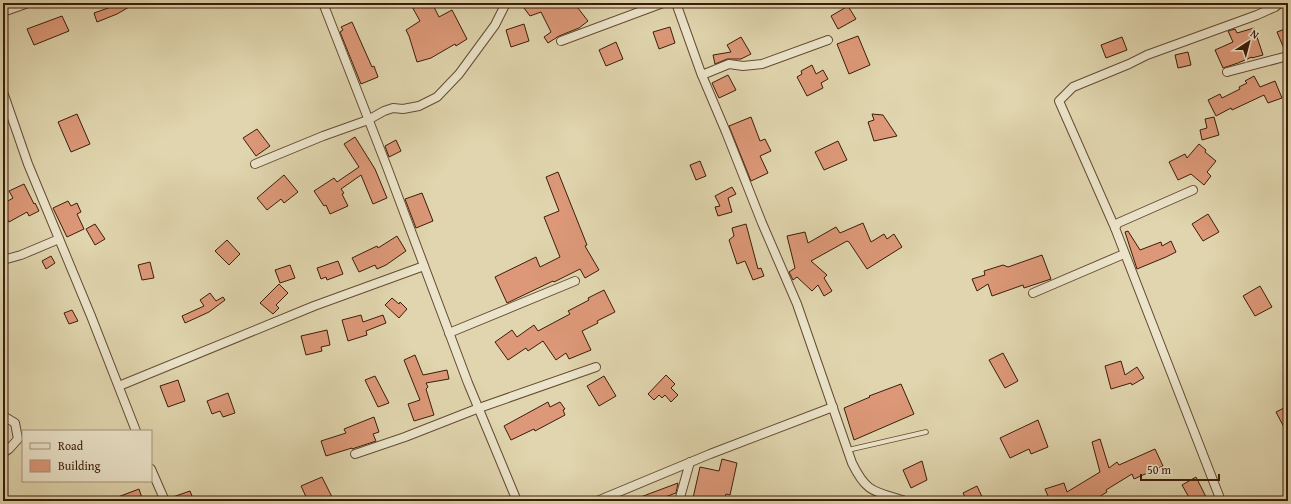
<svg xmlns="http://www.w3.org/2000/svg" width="1291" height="504" font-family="'Gentium Book Plus',serif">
  <rect width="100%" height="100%" fill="#e0d5ae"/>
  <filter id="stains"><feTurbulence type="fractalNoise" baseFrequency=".005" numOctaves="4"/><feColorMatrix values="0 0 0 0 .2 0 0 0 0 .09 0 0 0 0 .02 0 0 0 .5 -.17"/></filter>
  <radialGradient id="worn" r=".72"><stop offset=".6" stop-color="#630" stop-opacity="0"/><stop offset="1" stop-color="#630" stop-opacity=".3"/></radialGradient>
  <!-- building -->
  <g fill="#dc9878" stroke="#3c1d08">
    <path d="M109 3H136L117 14 97 22 94 13 111 7Z"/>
    <path d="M410 3H432L439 17 452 10 467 39 456 46 455 44 431 58 417 62 409 36 406 30 420 21Z"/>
    <path d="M527 3H574L588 21 579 28 559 36 548 43 544 37 551 32 541 12 530 16 524 8 528 6Z"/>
    <path d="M848 6 856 19 838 29 831 16Z"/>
    <path d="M62 16 69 31 34 45 27 29Z"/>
    <path d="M352 22 372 67 374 66 378 77 361 84 340 32 343 30 341 27Z"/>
    <path d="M524 24 529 41 511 47 506 30Z"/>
    <path d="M670 27 675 43 659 49 653 32Z"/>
    <path d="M1254 28 1263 55 1252 58V57L1238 63 1223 68 1215 50 1233 42 1228 31 1235 29 1237 33Z"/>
    <path d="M1288 28V51H1285L1277 32Z"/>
    <path d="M858 36 870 65 849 74 837 44Z"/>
    <path d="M741 37 751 54 741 59H727L715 64 713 55 731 52 727 45Z"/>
    <path d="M1122 37 1127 50 1106 58 1101 45Z"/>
    <path d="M616 42 623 59 606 66 599 50Z"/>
    <path d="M1188 52 1191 65 1178 68 1175 55Z"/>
    <path d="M812 65 816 74 823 70 828 79 821 83 823 88 807 96 797 77 802 74 801 71Z"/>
    <path d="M728 75 736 90 719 98 712 83Z"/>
    <path d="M1254 76 1260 87 1275 81 1282 98 1268 103 1264 95 1232 110 1231 108 1216 116 1208 100 1220 94 1222 98 1240 89 1239 87 1247 83 1245 81Z"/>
    <path d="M77 114 90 144 71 152 58 122Z"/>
    <path d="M872 114 883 115 897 136 874 141 868 122 874 120Z"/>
    <path d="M751 117 760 141 765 139 771 151 760 156 768 173 751 181 729 126Z"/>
    <path d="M1214 117 1219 135 1202 140 1200 130 1207 128 1205 119Z"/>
    <path d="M257 129 270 146 256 156 243 138Z"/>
    <path d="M355 137 375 169 387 198 373 204 361 175 341 189 344 193 342 194 348 206 330 214 326 205 324 206 314 191 334 178 337 182 359 167 344 144Z"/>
    <path d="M396 140 401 151 389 157 385 146Z"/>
    <path d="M838 141 847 160 824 170 815 152Z"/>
    <path d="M1199 144 1206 150 1205 152 1216 161 1207 172 1211 176 1204 185 1191 174 1178 180 1169 162 1185 154 1187 158Z"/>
    <path d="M700 161 706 176 696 180 690 165Z"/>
    <path d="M558 172 587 245 585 246 599 270 585 278 580 269 554 282 553 281 507 303 495 277 536 257 540 267 560 257 544 217 559 211 546 177Z"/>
    <path d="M284 175 298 192 284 203 281 199 267 210 257 198Z"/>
    <path d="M24 184 34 204 35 203 39 211 29 216 27 212 9 222 3 212V204L13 198 9 191Z"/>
    <path d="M732 187 736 194 728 198 732 212 718 216 715 207 720 206 715 196Z"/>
    <path d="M422 193 433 221 416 228 405 199Z"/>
    <path d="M68 201 71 206 77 203 81 212 77 214 84 229 67 237 53 208Z"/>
    <path d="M1208 214 1219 232 1203 241 1192 224Z"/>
    <path d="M863 223 871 242 884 234 887 239 894 234 902 247 867 269 849 242 847 241 811 261 827 275 824 278 832 291 824 296 818 285 812 291 797 277 793 280 789 272 795 268 787 236 805 232 808 243 836 227 840 233Z"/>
    <path d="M95 224 105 239 95 245 86 229Z"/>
    <path d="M746 224 758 269 761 268 764 276 753 280 745 261 737 264 729 240 734 236 732 228Z"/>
    <path d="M1128 231 1140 250 1161 242 1162 246 1171 241 1176 252 1166 257 1137 269 1125 232Z"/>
    <path d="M397 236 406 251 386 265 377 269 375 265 359 272 352 258 377 246 378 248Z"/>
    <path d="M227 240 240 254 229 265 215 251Z"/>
    <path d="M1042 255 1051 279 1024 288 1023 285 992 296 988 284 977 291 972 279 985 275 984 271 1003 265 1008 267Z"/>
    <path d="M51 256 55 263 46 269 42 261Z"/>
    <path d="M338 261 343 274 327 280 326 277 321 279 317 268Z"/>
    <path d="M150 262 154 278 142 280 138 265Z"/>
    <path d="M290 265 295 278 280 283 275 270Z"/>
    <path d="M279 284 288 293 276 305 279 308 273 314 260 303Z"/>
    <path d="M1260 286 1272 307 1255 316 1243 296Z"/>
    <path d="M604 290 615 312 597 321 598 323 582 331 591 350 569 359 566 353 556 360 543 341 528 351 526 348 508 360 495 342 512 330 517 337 534 325 538 331 570 314 568 311 589 300 588 298Z"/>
    <path d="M210 293 216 301 223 297 225 300 209 312 185 323 182 316 204 306 200 300Z"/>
    <path d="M392 298 399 304 400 302 407 309 399 318 385 305Z"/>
    <path d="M72 310 78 321 69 324 64 313Z"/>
    <path d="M361 315 363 322 383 315 386 323 366 331 367 335 348 341 342 320Z"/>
    <path d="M327 330 330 345 321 347 322 351 306 355 301 336Z"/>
    <path d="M1003 353 1018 381 1005 388 989 360Z"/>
    <path d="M415 355 423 375 447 370 449 379 426 383 428 387 426 389 434 415 414 421 408 404 420 400 404 360Z"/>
    <path d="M1121 361 1125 375 1137 367 1144 378 1132 385 1131 383 1111 389 1105 366Z"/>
    <path d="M666 375 675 384 671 388 678 395 671 402 665 395 662 398 659 395 654 400 648 394Z"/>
    <path d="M375 376 389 403 378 407 365 380Z"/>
    <path d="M604 376 616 396 599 406 587 386Z"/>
    <path d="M178 380 185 401 168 407 160 386Z"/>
    <path d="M901 384 914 414 854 440 844 408 870 397 869 396Z"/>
    <path d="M228 393 235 413 223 417 220 411 212 414 207 401Z"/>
    <path d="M548 402 550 407 560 402 565 409 563 410 565 415 535 431 534 429 511 440 504 426Z"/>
    <path d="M1288 406V435L1276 412Z"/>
    <path d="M374 417 379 432 373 434 376 441 352 449V448L326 456 321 441 346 433 344 429Z"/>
    <path d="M1038 420 1048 447 1031 454 1029 449 1010 458 1000 438Z"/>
    <path d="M1100 439 1109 468 1117 462 1119 465 1155 449 1163 466 1134 479 1132 474 1106 490 1107 492 1092 501H1050L1045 489 1064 483 1067 492 1100 472 1092 442Z"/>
    <path d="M722 459 737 463 730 495 726 494 724 501H708L693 498 700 467 719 471Z"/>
    <path d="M922 461 927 480 911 488 903 470Z"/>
    <path d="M322 477 334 501H308L301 486Z"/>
    <path d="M1196 477 1206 497 1198 501H1191L1182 485Z"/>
    <path d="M678 483 676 493 654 501H630Z"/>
    <path d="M977 486 984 501H967L963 493Z"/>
    <path d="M139 489 143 501H110V500Z"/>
    <path d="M190 491 194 501H170V498Z"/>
  </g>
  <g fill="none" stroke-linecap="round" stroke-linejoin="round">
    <!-- lane casing -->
    <g stroke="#654b32" stroke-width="5.5">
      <path id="lane" d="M848 450 926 432"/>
    </g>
    <!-- street casing -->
    <g stroke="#654b32" stroke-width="10">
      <g id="street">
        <path d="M323 3 387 167 468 383 517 501"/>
        <path d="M676 3 701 73 726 132 762 223 797 304 852 463C867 494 875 491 905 501"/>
        <path d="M3 12 28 3"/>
        <path d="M561 41 663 3"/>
        <path d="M1227 72 1288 56"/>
        <path d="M702 75 729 64 743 66 762 64 828 40"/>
        <path d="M3 92 28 164 91 316 136 431"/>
        <path d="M255 164 323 136 368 120 384 111 393 108 403 109 419 106 437 97 459 74 495 25 506 3"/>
        <path d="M1193 190 1118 223 1115 228 1221 501"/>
        <path d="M1115 228 1059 101 1073 87 1129 64 1147 55 1257 15 1275 7 1280 3"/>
        <path d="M3 260 21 255 59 239"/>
        <path d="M1033 293 1124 254"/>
        <path d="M449 333 575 281"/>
        <path d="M119 386 314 306 424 266"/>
        <path d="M3 417H5L15 423 18 439 9 449 3 453"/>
        <path d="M355 454 405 437 479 408 596 367"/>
        <path d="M151 469 165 501"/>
        <path d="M597 501 710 454 833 407"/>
        <path d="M679 501 690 462"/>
      </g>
    </g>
    <!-- lane -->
    <use href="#lane" stroke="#ebe4ca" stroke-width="4"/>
    <!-- street -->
    <use href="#street" stroke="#ebe4ca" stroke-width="8"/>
  </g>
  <!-- margin -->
  <rect width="1291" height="504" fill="none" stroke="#e0d5ae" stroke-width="16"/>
  <rect x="4" y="4" width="1283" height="496" fill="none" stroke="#3c1d08" stroke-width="2"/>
  <rect x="8" y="8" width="1275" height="488" fill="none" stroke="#3c1d08"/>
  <!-- legend -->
  <rect x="22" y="430" width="130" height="52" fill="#ebe4ca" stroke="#a5947c"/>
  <rect x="30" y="443" width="20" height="6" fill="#ebe4ca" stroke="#a5947c"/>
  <text x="58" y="450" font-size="12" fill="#3c1d08">Road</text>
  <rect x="30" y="460" width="20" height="12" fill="#dc9878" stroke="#a5947c"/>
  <text x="58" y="470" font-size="12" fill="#3c1d08">Building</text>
  <!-- north arrow -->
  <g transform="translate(1249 42) rotate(36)" stroke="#ebe4ca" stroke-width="3" paint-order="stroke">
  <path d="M0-3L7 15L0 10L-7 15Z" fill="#3c1d08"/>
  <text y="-6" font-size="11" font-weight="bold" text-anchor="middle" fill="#3c1d08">N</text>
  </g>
  <!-- scale -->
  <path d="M1141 474v6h78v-6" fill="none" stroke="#3c1d08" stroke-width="2"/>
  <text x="1147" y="474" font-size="12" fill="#3c1d08" stroke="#ebe4ca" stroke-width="3" paint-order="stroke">50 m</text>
  <rect width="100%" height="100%" filter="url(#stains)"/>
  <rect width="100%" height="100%" fill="url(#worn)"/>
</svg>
